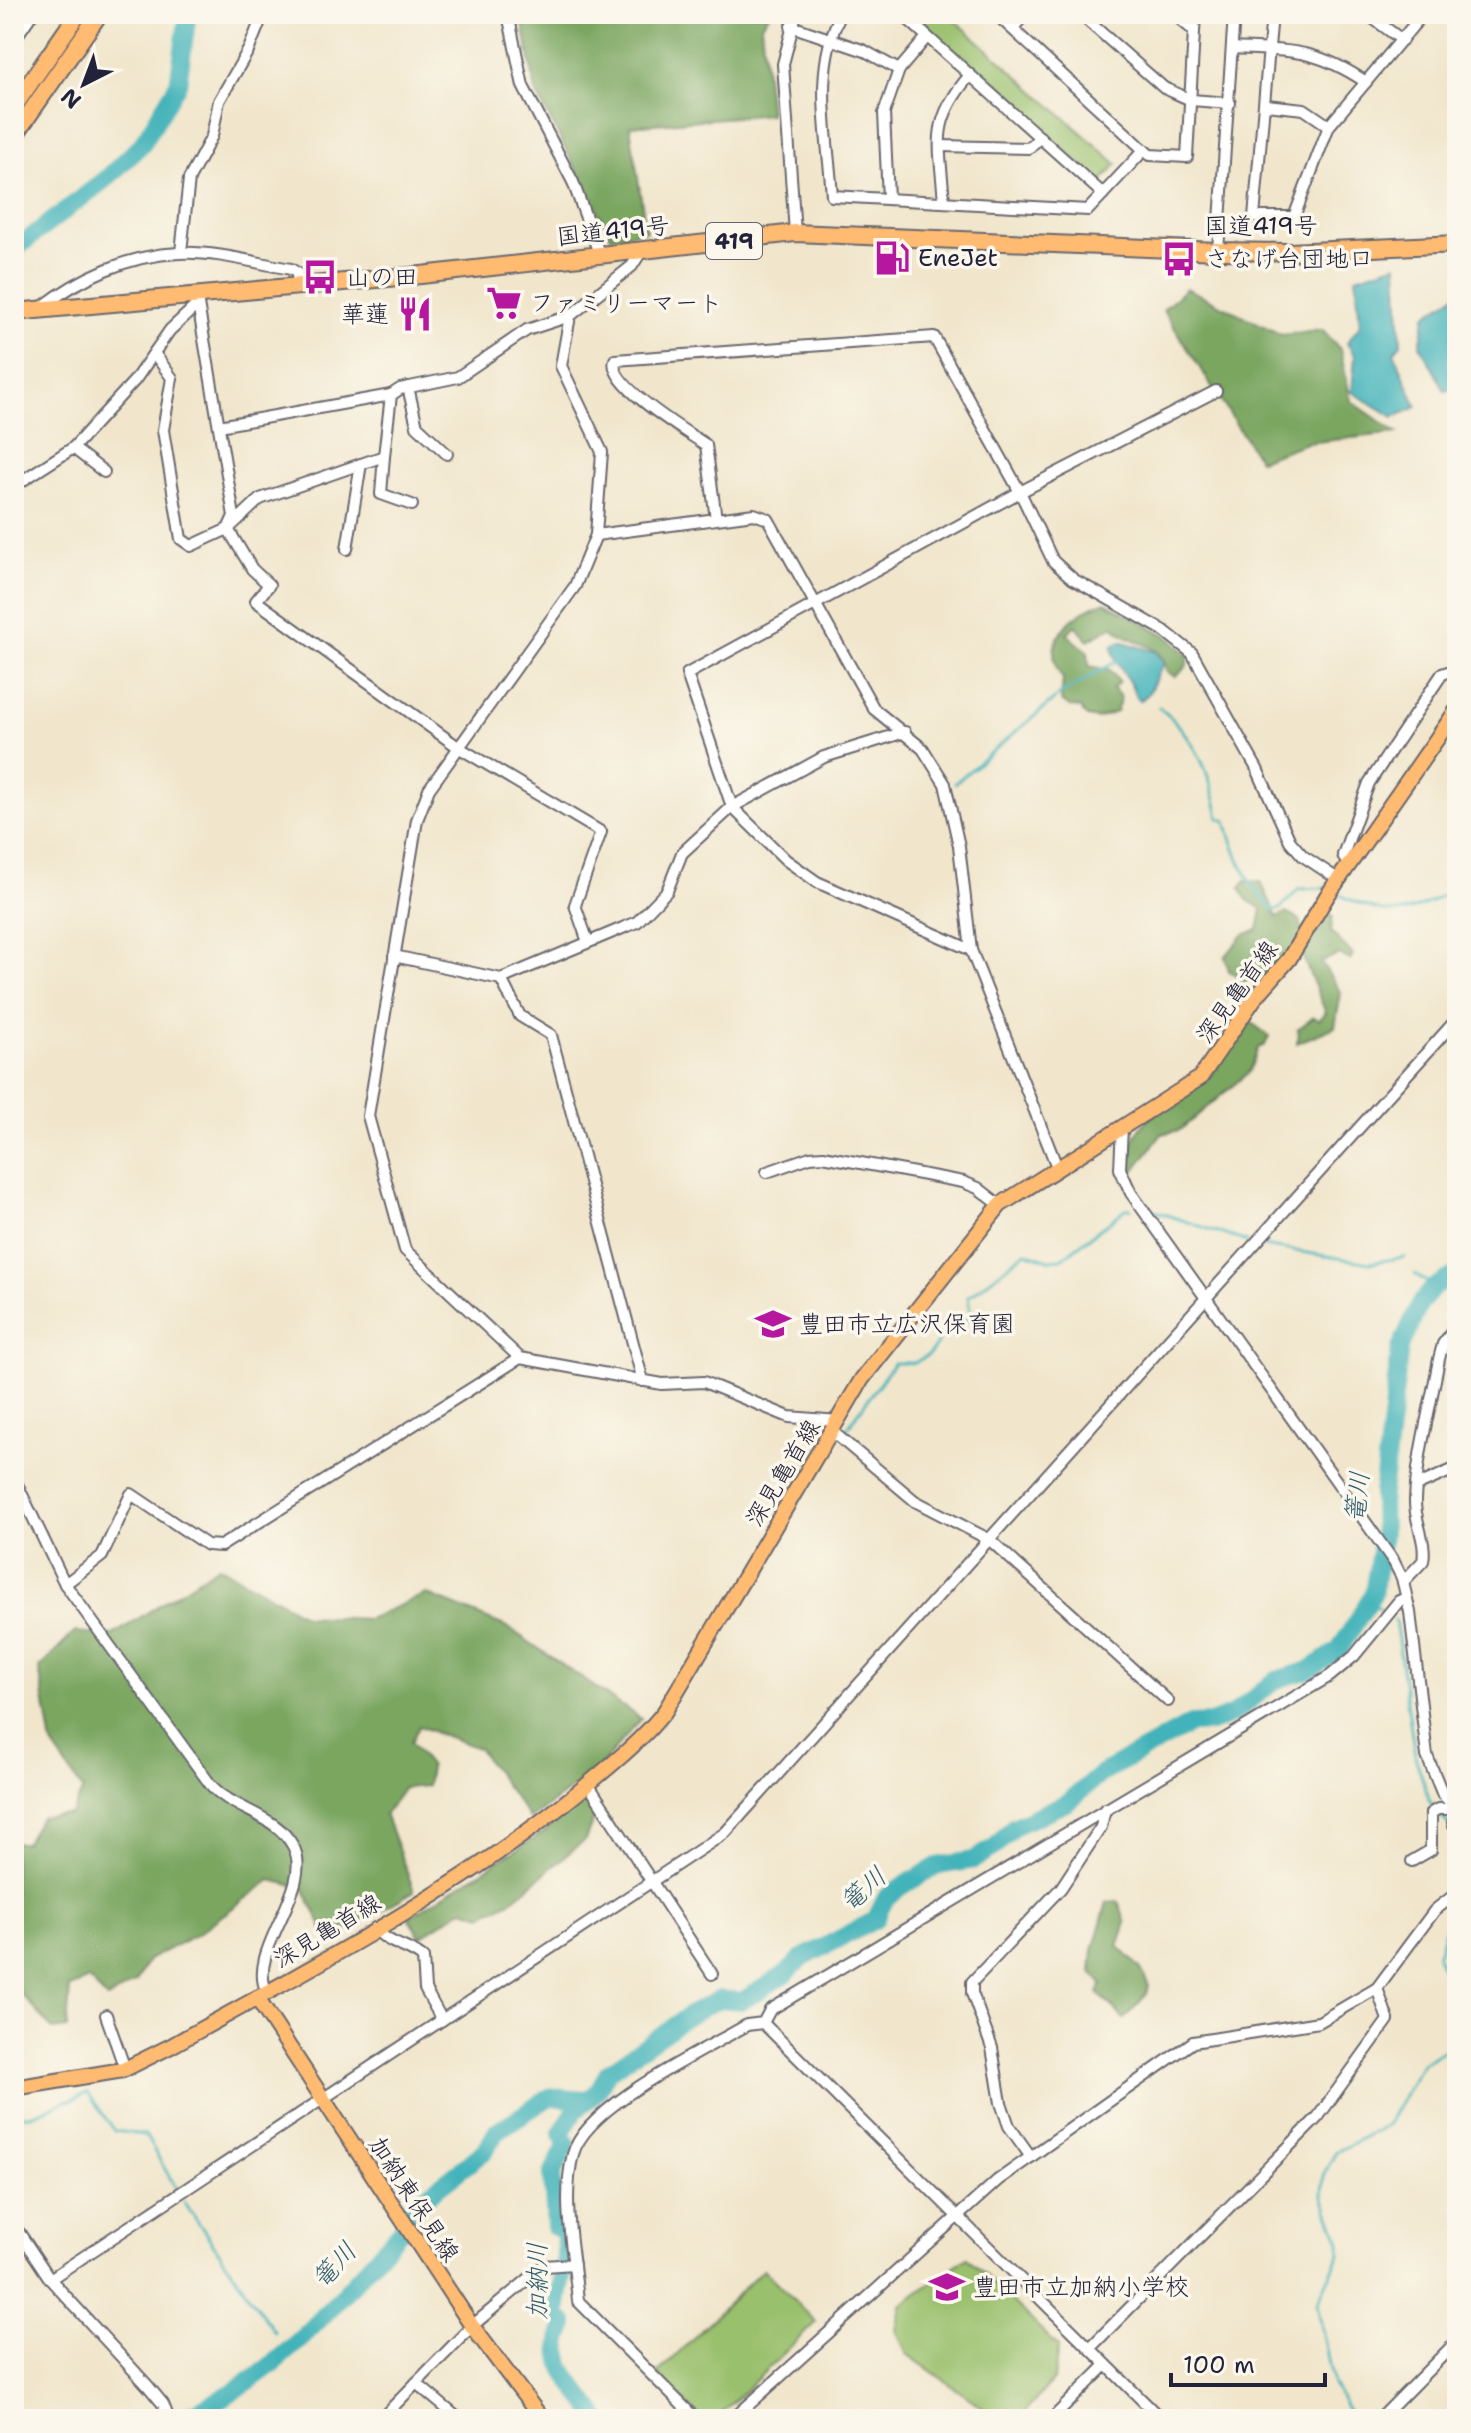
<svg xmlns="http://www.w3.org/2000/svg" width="1471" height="2433" font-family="'Shantell Sans','Klee One',sans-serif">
  <rect width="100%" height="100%" fill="#fbf7ec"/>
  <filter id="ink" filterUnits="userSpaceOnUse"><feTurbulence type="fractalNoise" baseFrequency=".0125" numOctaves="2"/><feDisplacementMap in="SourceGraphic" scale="16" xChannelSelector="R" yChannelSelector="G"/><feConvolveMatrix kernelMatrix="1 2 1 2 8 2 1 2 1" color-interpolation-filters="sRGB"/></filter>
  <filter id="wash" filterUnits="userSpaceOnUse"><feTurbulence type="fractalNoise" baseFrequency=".006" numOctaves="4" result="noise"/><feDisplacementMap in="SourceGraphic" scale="32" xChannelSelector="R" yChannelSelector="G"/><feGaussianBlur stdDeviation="1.8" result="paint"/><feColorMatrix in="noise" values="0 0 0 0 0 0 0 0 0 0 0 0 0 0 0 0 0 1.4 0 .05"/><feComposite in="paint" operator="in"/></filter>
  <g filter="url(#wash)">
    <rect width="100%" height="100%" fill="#f1e6cc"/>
    <!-- green -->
    <g fill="#99c06c" stroke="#5e7154" stroke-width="2">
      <path d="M912 14H948L1117 164 1101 182Z"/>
      <path d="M967 2257 1058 2346 1054 2379 1019 2419H999L907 2354 896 2330 901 2305Z"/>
      <path d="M763 2269 816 2322 716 2419H702L657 2374Z"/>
    </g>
    <!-- forest -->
    <g fill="#7aa660" stroke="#4e644e" stroke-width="2">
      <path d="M521 14H770L761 25 770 114 630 126 646 231 611 237 536 92Z"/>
      <path d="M1186 288 1282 335 1322 330 1340 349 1351 401 1397 433 1306 443 1259 460 1163 310Z"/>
      <path d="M1105 602 1166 635 1189 656 1186 667 1175 677 1166 671C1166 642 1129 645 1113 626L1088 640 1075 625 1067 634 1088 652 1089 666 1110 670 1119 682 1113 688 1121 698 1116 712 1097 719 1087 717 1080 708 1070 707 1061 701 1063 679C1038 644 1071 612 1105 602Z"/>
      <path d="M1245 881 1261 882 1277 917 1286 913 1300 920 1302 929 1312 937 1325 915H1333L1331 932 1353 955 1350 960 1339 954 1321 962 1341 993 1335 1027 1297 1043 1298 1029 1314 1017 1319 1020 1326 1013 1302 955 1293 948 1269 976 1244 982 1229 971 1225 957 1243 935 1258 930 1262 909 1247 900 1240 888Z"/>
      <path d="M1248 1020 1269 1036 1265 1045 1258 1048 1249 1072 1180 1130 1162 1134 1131 1175C1124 1117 1163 1114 1200 1084 1221 1067 1234 1042 1248 1020Z"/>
      <path d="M219 1566 305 1616 368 1619 426 1594 507 1627 641 1719 597 1770 530 1819 478 1748 419 1726 411 1742 430 1767 427 1786 404 1788 385 1814 414 1891 329 1941 303 1888 271 1880 197 1934 148 1960 137 1981 107 1999 88 1979 70 1988 67 2028 53 2030 14 1986V1843H25L41 1817 71 1814 83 1790 52 1745 39 1668 75 1632 113 1635Z"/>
      <path d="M585 1795 596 1813 585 1840 511 1901 482 1915 463 1909 420 1937 409 1917 544 1832Z"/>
      <path d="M1118 1901 1126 1923 1118 1946 1141 1969 1149 1986 1147 1994 1124 2019 1098 1993 1102 1984 1091 1972 1093 1950 1107 1902Z"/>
    </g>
    <!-- water -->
    <g fill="#43b3ba" stroke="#326a7a" stroke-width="2">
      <path d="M1397 264 1401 344 1394 352 1417 407 1394 417 1352 392 1355 356 1347 343 1360 325 1356 277Z"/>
      <path d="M1457 294V388L1445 391 1420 345 1426 315Z"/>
      <path d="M1120 641 1156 652 1164 663 1148 694 1141 700 1136 698C1130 676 1115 667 1112 646Z"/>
    </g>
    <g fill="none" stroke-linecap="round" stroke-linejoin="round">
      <!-- stream -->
      <g stroke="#43b3ba" stroke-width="3">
        <path d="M1159 707C1195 735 1211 774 1219 818L1226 821C1235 854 1248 887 1274 910L1280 909 1299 889 1325 888"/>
        <path d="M955 783 1062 693 1117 661"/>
        <path d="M1340 895C1394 920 1405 918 1457 887"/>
        <path d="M1152 1210 1247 1242"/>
        <path d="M1263 1246 1370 1263 1405 1257"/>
        <path d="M1415 1274 1434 1287"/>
        <path d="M846 1430 894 1363H914L930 1354 950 1324 971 1319 968 1297 1026 1252 1049 1260 1061 1259 1126 1209H1131"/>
        <path d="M1373 1594 1376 1606 1383 1612"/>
        <path d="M1395 1620 1415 1756 1430 1802 1448 1824"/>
        <path d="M1453 1906 1437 1956 1445 1976 1457 1984"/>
        <path d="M14 2116 31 2115 88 2093 115 2131 145 2135 176 2188"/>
        <path d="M184 2202 275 2333"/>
        <path d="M285 2346 291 2352"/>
        <path d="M1353 2419 1333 2385 1317 2303 1340 2254V2242L1323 2197 1324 2174 1336 2152 1387 2125 1422 2064 1457 2042"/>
      </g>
      <!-- river -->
      <g stroke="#43b3ba" stroke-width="18">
        <path d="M14 250 106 179 142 144 178 84 188 14"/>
        <path d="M178 2419C282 2378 330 2306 403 2228L408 2210 485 2151 497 2131 550 2097 586 2100"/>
        <path d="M598 2419C584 2393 555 2374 560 2341 560 2335 565 2331 565 2323L557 2316C559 2284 568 2269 564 2233L555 2227 552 2174 567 2144 561 2133 575 2111 597 2092 608 2072 689 2015 719 1999 742 2001 787 1973 801 1959 875 1920 886 1898 899 1888 937 1866 974 1860 996 1846 1013 1827 1068 1802 1102 1773 1191 1724 1211 1723 1233 1714 1276 1680 1309 1670 1339 1650 1373 1594 1383 1534 1382 1494 1400 1348 1420 1304 1434 1287 1457 1274"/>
      </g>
    </g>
  </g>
  <g filter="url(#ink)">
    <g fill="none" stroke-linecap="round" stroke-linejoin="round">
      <!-- minor casing -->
      <g stroke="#6a676e" stroke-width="14">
        <g id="minor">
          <path d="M508 14 523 86 573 182 600 256"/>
          <path d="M841 14C812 69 828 135 832 196L1088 210 1144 150"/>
          <path d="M902 14 1103 194"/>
          <path d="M996 14 1144 150 1150 155 1187 157 1195 14"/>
          <path d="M1080 14 1164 88 1191 100 1230 103"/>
          <path d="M1174 14 1194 31"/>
          <path d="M1272 14 1254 217H1294L1329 126 1423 14"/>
          <path d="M1367 14 1402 40"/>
          <path d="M791 26 865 51 899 70"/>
          <path d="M1013 28 1025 14"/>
          <path d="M14 40 32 14"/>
          <path d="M1232 48C1291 51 1315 48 1366 82"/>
          <path d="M1266 105 1304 109 1329 126"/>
          <path d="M940 146 1029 148 1040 137"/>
          <path d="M888 199 884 113 899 70 927 37"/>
          <path d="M944 202C940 143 929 123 970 75"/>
          <path d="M795 233 783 64 796 14"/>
          <path d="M1218 251 1234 14"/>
          <path d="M181 252 189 179 212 136 219 101 249 49 263 14"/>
          <path d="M198 304 234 516 229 527"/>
          <path d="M42 307C81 277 129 255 179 253 215 251 256 263 291 269L297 273 298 285"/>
          <path d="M570 316 561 366 602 452 596 535 575 586 429 789 417 820 368 1116 405 1250 520 1358 662 1384 704 1382 789 1417 839 1421"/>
          <path d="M154 353 172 378 163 430 181 539 191 546 228 529 260 499 384 456 391 395 400 389 458 377 527 330 570 316 632 266 641 252"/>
          <path d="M408 387 417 426 447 454"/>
          <path d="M219 426 391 395"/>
          <path d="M73 448 104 472"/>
          <path d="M384 456 381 494 412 505"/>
          <path d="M14 486 73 448 135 380 170 330 198 304 199 295"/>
          <path d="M716 519 706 445C687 432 606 384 615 360L934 337 1020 492 1053 561 1073 579 1163 630 1192 653 1257 769 1290 841 1303 856 1339 880"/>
          <path d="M228 529 252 569 269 585 256 601 458 747 601 832 575 905 588 942"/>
          <path d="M596 535 754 514 768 519 874 709 923 749 945 784 959 846 971 950 1057 1167"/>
          <path d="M347 549 361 464"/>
          <path d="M1348 866 1343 855 1369 783 1442 674 1457 669"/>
          <path d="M971 950 817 882 786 860 732 807 687 674 1020 492 1216 391"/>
          <path d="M394 956 501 979 637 922 667 891 682 853 732 807 824 757 905 732"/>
          <path d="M501 979 520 1016 551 1035 643 1381"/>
          <path d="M1122 1126 1120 1169 1131 1193 1394 1562 1402 1578 1410 1612 1427 1756 1443 1795 1457 1809"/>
          <path d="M767 1172 810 1157 823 1156 963 1182 978 1188 1000 1205"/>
          <path d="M833 1432 915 1501 990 1540 1168 1701"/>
          <path d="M14 1478 65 1584 210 1784C233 1811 275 1813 293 1846 316 1888 245 1952 267 1992"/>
          <path d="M1416 1486 1457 1468"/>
          <path d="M1403 1582 1423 1561C1427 1541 1414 1521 1415 1500 1417 1454 1431 1405 1439 1359L1443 1344 1457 1325"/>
          <path d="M65 1584 102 1556 131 1494 207 1545 221 1546 520 1358"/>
          <path d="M588 1784 712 1974"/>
          <path d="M1457 1812 1453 1823 1457 1829"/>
          <path d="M1412 1861 1431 1850V1813L1438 1809H1457"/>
          <path d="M375 1928C388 1945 407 1945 423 1958L425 1989 442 2020"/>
          <path d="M106 2015 125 2069"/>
          <path d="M763 2023 1161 2419"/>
          <path d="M1031 2157 1009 2126 1001 2103 992 2048 972 1993V1982L1061 1888 1101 1827 1105 1809"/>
          <path d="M14 2225 50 2279 148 2386 163 2404 169 2419"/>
          <path d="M50 2279 725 1833 1457 1019"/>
          <path d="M1090 2348 1318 2117 1388 2020 1377 1988"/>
          <path d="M416 2383 459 2419"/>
          <path d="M381 2419 472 2326 544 2266 574 2264"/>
          <path d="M696 2419 578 2301C574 2254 561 2201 573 2154 586 2105 703 2051 747 2025L763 2023 770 2010 1330 1676 1354 1656 1399 1601 1406 1598"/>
          <path d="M733 2419 998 2180 1193 2042 1319 2022 1377 1988 1435 1910 1457 1893"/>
          <path d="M1052 2419 1106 2365"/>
          <path d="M1380 2419 1457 2341"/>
        </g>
      </g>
      <!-- major casing -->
      <g stroke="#6a676e" stroke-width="18">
        <g id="major">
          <path d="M257 1998 472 2326 542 2419"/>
          <path d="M14 2088 123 2070 171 2046C309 1969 453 1894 576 1794 607 1768 640 1743 665 1711L862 1379 1000 1205 1200 1078 1254 999 1289 959 1327 896 1457 710"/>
        </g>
      </g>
      <!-- highway casing -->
      <g stroke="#6a676e" stroke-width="20">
        <g id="highway">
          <path d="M14 106 78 14"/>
          <path d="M14 136 99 14"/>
          <path d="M14 312 421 275 795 233 1218 251 1289 252 1457 244"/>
        </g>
      </g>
      <!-- minor -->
      <use href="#minor" stroke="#fff" stroke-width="10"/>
      <!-- major -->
      <use href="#major" stroke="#ffbb71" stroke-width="14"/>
      <!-- highway -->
      <use href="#highway" stroke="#ffbb71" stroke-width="16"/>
    </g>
  </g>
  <!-- icons -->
  <defs>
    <g id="fuel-bare" transform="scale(2.76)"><path d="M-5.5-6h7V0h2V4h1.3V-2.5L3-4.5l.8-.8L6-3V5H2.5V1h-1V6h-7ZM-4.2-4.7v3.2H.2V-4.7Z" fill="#b5179e" stroke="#fbf7ec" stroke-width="2.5" paint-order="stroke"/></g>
    <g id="bus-bare" transform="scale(2.76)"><path d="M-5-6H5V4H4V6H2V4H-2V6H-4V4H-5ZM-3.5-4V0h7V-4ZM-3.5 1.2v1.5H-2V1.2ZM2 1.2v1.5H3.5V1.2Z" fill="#b5179e" stroke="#fbf7ec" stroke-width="2.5" paint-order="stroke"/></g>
    <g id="supermarket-bare" transform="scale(2.76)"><path d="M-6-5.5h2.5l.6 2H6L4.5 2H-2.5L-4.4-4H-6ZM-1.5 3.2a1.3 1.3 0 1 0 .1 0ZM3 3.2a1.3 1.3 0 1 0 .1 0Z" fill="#b5179e" stroke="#fbf7ec" stroke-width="2.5" paint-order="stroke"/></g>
    <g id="restaurant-bare" transform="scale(2.76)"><path d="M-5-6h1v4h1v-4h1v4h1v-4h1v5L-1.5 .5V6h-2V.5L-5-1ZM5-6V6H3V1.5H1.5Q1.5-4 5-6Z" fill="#b5179e" stroke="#fbf7ec" stroke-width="2.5" paint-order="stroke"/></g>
    <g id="school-bare" transform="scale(2.76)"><path d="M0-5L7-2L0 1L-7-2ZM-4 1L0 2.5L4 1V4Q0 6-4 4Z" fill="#b5179e" stroke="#fbf7ec" stroke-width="2.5" paint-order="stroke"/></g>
  </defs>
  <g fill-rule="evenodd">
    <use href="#fuel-bare" x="892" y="258"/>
    <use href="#bus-bare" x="1179" y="259"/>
    <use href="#bus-bare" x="320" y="277"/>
    <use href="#supermarket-bare" x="504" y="303"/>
    <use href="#restaurant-bare" x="415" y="314"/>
    <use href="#school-bare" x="773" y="1324"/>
    <use href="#school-bare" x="947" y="2287"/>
  </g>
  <g text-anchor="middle" stroke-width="7" stroke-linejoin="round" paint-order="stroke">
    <!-- shield labels -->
    <rect fill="#fbf7ec" stroke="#636270" stroke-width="2" x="706" y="223" width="56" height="36" rx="6"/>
    <g font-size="22" font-weight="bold" fill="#22223b">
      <text x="734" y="249">419</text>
    </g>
    <!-- street labels -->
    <g font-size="24" fill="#22223b" stroke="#fbf7ec">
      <text x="1261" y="234">国道419号</text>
      <text transform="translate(613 231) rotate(-6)" y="8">国道419号</text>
      <text transform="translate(1237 992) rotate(-54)" y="8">深見亀首線</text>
      <text transform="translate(783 1473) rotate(-59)" y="8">深見亀首線</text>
      <text transform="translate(327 1931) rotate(-31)" y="8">深見亀首線</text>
      <text transform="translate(414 2199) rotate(57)" y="8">加納東保見線</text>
    </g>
    <!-- poi labels -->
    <g font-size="24" fill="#22223b" stroke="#fbf7ec" text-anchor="start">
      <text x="918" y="266">EneJet</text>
      <text x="1205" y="267">さなげ台団地口</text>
      <text x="346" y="285">山の田</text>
      <text x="530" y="311">ファミリーマート</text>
      <text x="389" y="322" text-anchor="end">華蓮</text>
      <text x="799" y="1332">豊田市立広沢保育園</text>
      <text x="973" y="2295">豊田市立加納小学校</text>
    </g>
    <!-- water labels -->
    <g font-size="26" font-style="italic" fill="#2f5c6e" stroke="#fbf7ec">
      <text transform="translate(1357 1497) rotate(-84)" y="9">篭川</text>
      <text transform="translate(863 1889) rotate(-42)" y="9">篭川</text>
      <text transform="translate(334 2265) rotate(-48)" y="9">篭川</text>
      <text transform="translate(537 2281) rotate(-90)" y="9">加納川</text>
    </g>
  </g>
  <!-- margin -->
  <rect width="1471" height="2433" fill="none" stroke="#fbf7ec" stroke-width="48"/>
  <!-- north arrow -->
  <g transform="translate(84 84) rotate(222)" stroke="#fbf7ec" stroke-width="6" paint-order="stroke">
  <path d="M0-6L14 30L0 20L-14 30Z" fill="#22223b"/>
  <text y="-12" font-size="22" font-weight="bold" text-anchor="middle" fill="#22223b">N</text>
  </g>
  <!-- scale -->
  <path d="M1171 2373v12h154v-12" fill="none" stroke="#22223b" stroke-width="4"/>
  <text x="1183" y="2373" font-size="24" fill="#22223b" stroke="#fbf7ec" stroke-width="6" paint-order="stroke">100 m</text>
</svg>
